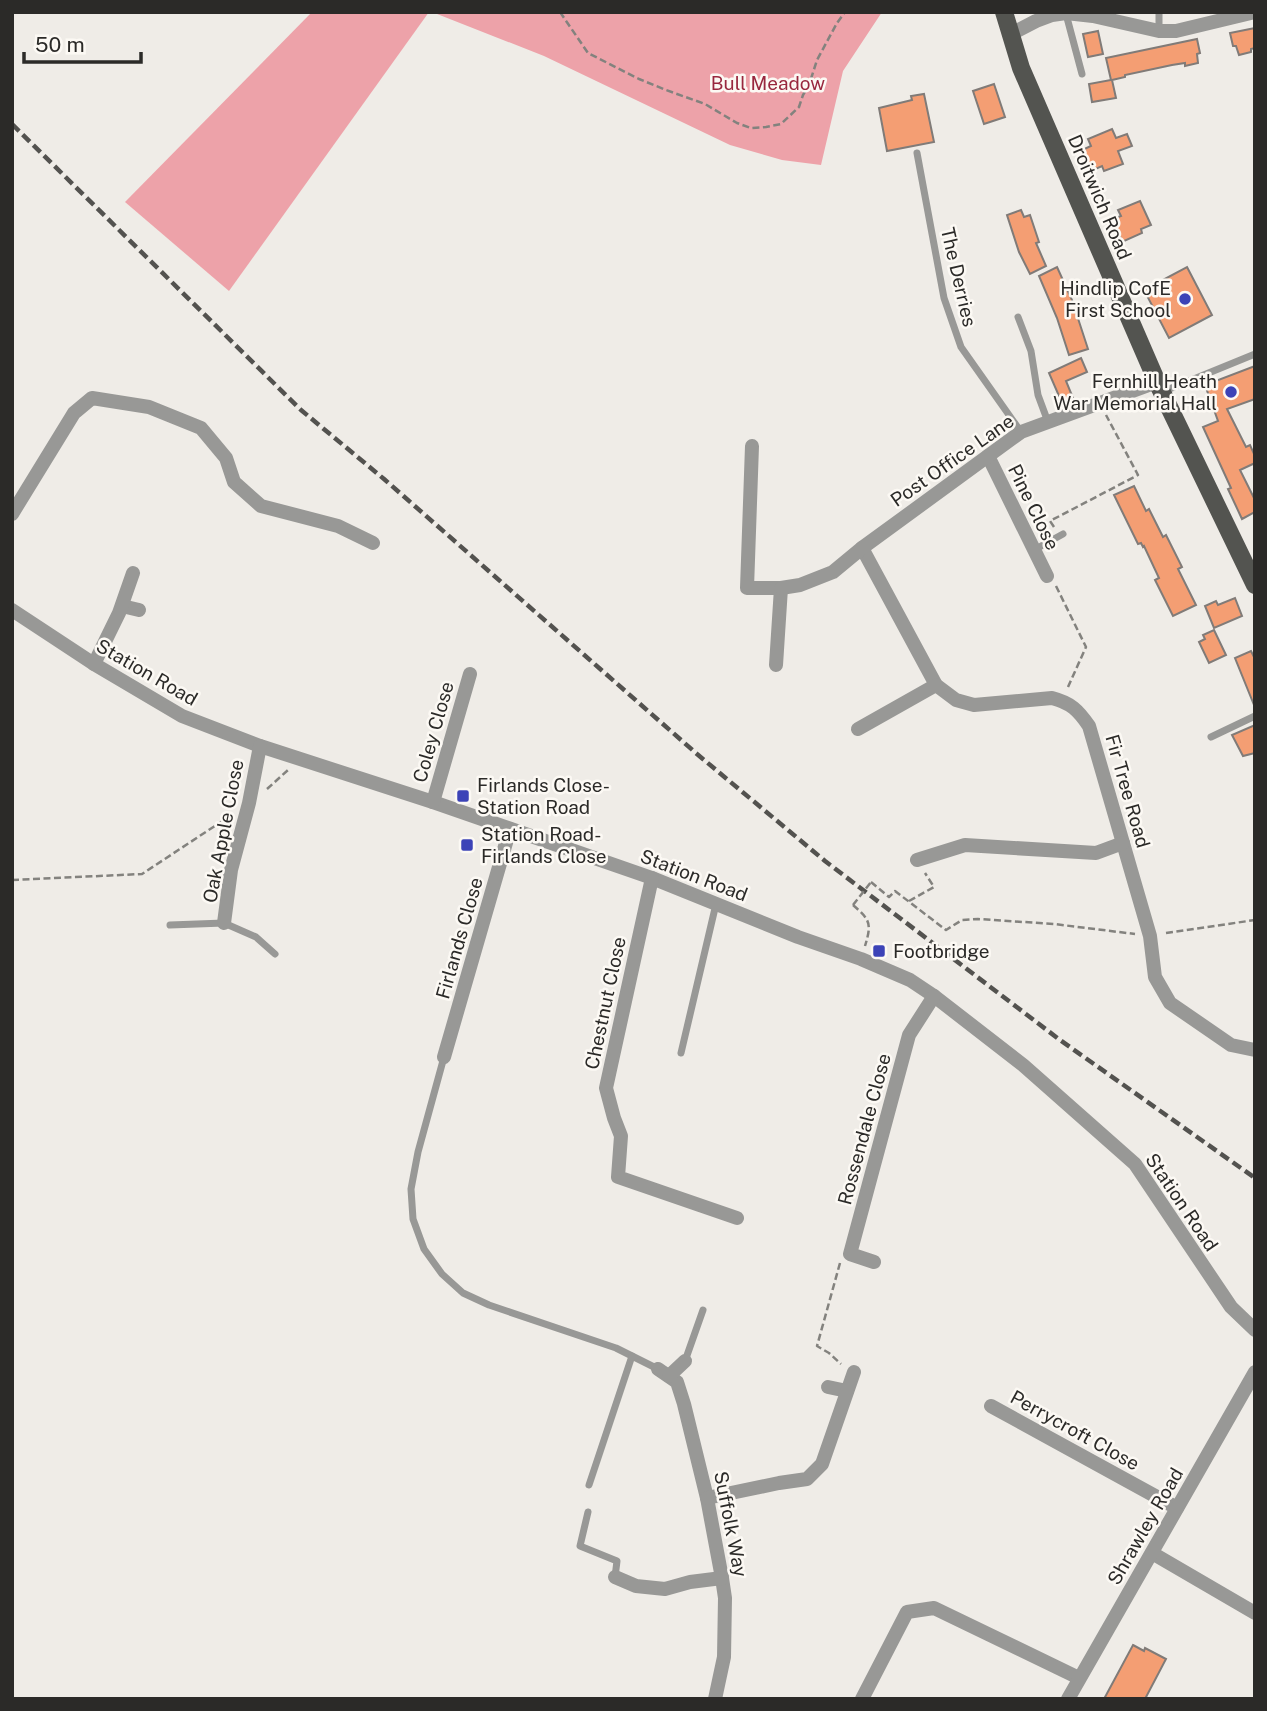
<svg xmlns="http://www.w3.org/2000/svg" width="1267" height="1711" font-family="'Public Sans',sans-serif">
  <rect width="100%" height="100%" fill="#efece7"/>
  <!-- green -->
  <g fill="#eda2a9">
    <path d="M312 12H429L229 291 125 202Z"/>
    <path d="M432 12H882L843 71 821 165 782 160 730 145 544 56Z"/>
  </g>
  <!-- building -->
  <g fill="#f49e73" stroke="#807b78" stroke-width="2">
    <path d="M1255 28V48L1251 49V52L1239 55 1236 46H1233L1230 33Z"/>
    <path d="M1098 31 1103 54 1088 57 1083 34Z"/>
    <path d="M1197 39 1200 53 1197 54 1198 63 1185 66V63L1172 65 1125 75V77L1112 80 1116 98 1092 102 1089 84 1111 80 1106 58Z"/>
    <path d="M994 84 1005 117 984 124 973 91Z"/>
    <path d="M924 94 934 142 887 151 879 108 912 100 911 96Z"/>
    <path d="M1112 129 1116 138 1127 134 1132 146 1118 151 1123 164 1104 171 1102 166 1091 171 1082 150 1091 146 1088 139Z"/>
    <path d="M1140 201 1151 225 1141 229 1142 233 1122 242 1118 231 1110 234 1106 222 1121 216 1118 210Z"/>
    <path d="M1021 210 1024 217 1030 215 1039 242 1036 243 1046 266 1030 274 1019 252 1007 215Z"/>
    <path d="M1057 267 1072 300 1088 349 1069 355 1057 318 1039 276Z"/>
    <path d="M1187 267 1212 315 1169 338 1144 290Z"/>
    <path d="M1081 358 1087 372 1066 381 1073 398 1062 403 1049 373Z"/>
    <path d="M1255 366V399L1227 409 1246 447 1250 445 1255 456V463L1240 470 1255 500V512L1242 519 1228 489 1231 488 1203 427 1218 421 1205 385Z"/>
    <path d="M1134 486 1146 511 1149 509 1163 537 1166 535 1182 567 1178 569 1196 605 1173 616 1155 580 1159 578 1144 546 1143 547 1141 543 1138 544 1114 495Z"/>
    <path d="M1235 598 1242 616 1214 628 1205 606 1216 601 1218 605Z"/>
    <path d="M1214 630 1226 655 1209 663 1199 642 1205 639 1203 635Z"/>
    <path d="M1251 651 1255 659 1254 705 1235 658Z"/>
    <path d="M1255 725V753L1243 756 1232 735Z"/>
    <path d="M1133 1645 1144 1651 1145 1648 1166 1659 1145 1699H1104Z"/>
  </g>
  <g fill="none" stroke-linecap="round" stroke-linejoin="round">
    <!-- path -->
    <g stroke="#83827e" stroke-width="2.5" stroke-dasharray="7 3.5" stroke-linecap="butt">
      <path d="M560 12 588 53 639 79 666 90 705 104 737 123 751 128 766 127 781 124 799 107 803 95 809 85 817 60 837 23 845 12"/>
      <path d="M1054 527 1050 521 1138 475 1106 415"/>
      <path d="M1056 586 1086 647 1068 687"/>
      <path d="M267 789 288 770"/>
      <path d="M12 880 142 874 230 816"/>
      <path d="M871 882 889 897 895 891 946 930 962 920 978 919 1054 924 1135 934"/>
      <path d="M909 901 934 887 925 873"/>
      <path d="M853 905C870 920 872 923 865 946"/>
      <path d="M1166 933 1255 920"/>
      <path d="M840 1263 817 1346 829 1353 841 1364"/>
    </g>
    <!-- lane -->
    <g stroke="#989896" stroke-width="7">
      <path d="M1159 12V30"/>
      <path d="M1066 14 1082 74"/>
      <path d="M917 153 944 298 961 347 1021 432"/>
      <path d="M1018 317 1031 351 1038 395 1048 422"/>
      <path d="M1162 392 1255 354"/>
      <path d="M1034 550 1063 534"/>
      <path d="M1211 737 1255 716"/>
      <path d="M170 925 224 923 256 937 275 954"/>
      <path d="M681 1053 716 904"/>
      <path d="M444 1057 418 1152 411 1189 413 1219 424 1249 442 1274 463 1293 489 1305 616 1348 658 1369"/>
      <path d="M685 1361 703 1310"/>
      <path d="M589 1485 632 1356"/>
      <path d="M588 1512 580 1546 617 1561 615 1577"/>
    </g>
    <!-- street -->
    <g stroke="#989896" stroke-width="14">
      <path d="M1011 34 1036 21 1052 15 1066 13 1093 16 1159 31H1176L1255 12"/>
      <path d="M752 446 747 588H781L776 665"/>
      <path d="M988 456 1047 576"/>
      <path d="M12 514 74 413 92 398 149 407 201 428 226 458 234 482 261 506 338 526 373 543"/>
      <path d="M862 548 936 685 956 700 974 705 1052 698C1071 703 1078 710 1089 726L1150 936 1155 977 1170 1003 1231 1045 1255 1050"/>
      <path d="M781 588 800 585 833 572 862 548 1021 432 1157 382"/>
      <path d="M122 606 139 610"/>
      <path d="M12 610 94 664 182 716 260 746 433 802 652 878 798 937 861 959 910 980 934 996 1023 1065 1135 1164 1231 1307 1255 1330"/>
      <path d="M94 664 119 613 133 573"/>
      <path d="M858 729 936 685"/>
      <path d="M433 802 470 674"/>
      <path d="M917 860 965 845 1096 853 1123 843"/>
      <path d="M652 878 606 1088 614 1118 621 1136 618 1177 737 1218"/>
      <path d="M224 923 231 870 249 803 260 746"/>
      <path d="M444 1057 510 829"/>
      <path d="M874 1262 850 1254 909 1035 934 996"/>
      <path d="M658 1369 677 1382 684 1404 707 1498 722 1578 725 1598 724 1657 715 1699"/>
      <path d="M669 1376 685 1361"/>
      <path d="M828 1387 847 1391"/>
      <path d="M991 1406 1177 1508"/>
      <path d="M707 1498 779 1483 807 1479 822 1464 854 1372"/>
      <path d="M1152 1553 1255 1613"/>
      <path d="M615 1577 636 1586 665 1589 690 1582 722 1578"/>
      <path d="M862 1699 907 1612 934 1608 1079 1678"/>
      <path d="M1068 1699 1255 1372"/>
    </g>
    <!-- primary -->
    <path stroke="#535450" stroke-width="18" d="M1004 12 1021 68 1157 382 1255 585"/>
    <!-- rail -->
    <path stroke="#53524f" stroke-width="4.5" stroke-dasharray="10 5" stroke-linecap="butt" d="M12 124 301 410 384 479 697 754 825 861 1060 1040 1255 1178"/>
    <!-- path-bridge -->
    <path stroke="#83827e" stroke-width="2.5" stroke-dasharray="7 3.5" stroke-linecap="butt" d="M853 905 871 882"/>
  </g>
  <!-- markers -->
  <g fill="#3c43b7" stroke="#fcf9f4" stroke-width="2.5">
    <circle cx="1185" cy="299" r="7"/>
    <circle cx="1231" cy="392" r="7"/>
    <rect x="456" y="789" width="14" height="14" rx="3.5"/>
    <rect x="460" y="838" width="14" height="14" rx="3.5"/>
    <rect x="872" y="944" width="14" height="14" rx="3.5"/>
  </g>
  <g text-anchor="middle" stroke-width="5" stroke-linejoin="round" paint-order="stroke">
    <!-- park labels -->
    <g font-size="19" fill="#98273e" stroke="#fcf9f4">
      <text x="768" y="90">Bull Meadow</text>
    </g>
    <!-- street labels -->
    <g font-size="19" fill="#2b2a28" stroke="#fcf9f4">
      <text transform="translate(1100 197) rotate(67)" y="7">Droitwich Road</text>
      <text transform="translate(959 277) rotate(77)" y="7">The Derries</text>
      <text transform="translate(952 460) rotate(-35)" y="7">Post Office Lane</text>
      <text transform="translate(1034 507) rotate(64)" y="7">Pine Close</text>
      <text transform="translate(147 672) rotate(30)" y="7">Station Road</text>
      <text transform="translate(433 732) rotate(-74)" y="7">Coley Close</text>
      <text transform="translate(1128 791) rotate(74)" y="7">Fir Tree Road</text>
      <text transform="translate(223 831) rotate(-79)" y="7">Oak Apple Close</text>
      <text transform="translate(694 875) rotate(21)" y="7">Station Road</text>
      <text transform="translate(459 938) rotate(-74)" y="7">Firlands Close</text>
      <text transform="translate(605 1003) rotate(-78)" y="7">Chestnut Close</text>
      <text transform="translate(864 1129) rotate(-75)" y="7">Rossendale Close</text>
      <text transform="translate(1182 1202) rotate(56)" y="7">Station Road</text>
      <text transform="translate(1075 1430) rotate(29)" y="7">Perrycroft Close</text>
      <text transform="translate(731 1524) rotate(79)" y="7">Suffolk Way</text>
      <text transform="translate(1145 1526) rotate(-60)" y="7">Shrawley Road</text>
    </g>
    <!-- poi labels -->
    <g font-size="19" fill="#2b2a28" stroke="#fcf9f4" text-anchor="start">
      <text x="1171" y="295" text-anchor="end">Hindlip CofE<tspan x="1171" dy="22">First School</tspan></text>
      <text x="1217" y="388" text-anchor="end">Fernhill Heath<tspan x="1217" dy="22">War Memorial Hall</tspan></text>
      <text x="477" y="792">Firlands Close-<tspan x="477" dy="22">Station Road</tspan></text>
      <text x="481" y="841">Station Road-<tspan x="481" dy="22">Firlands Close</tspan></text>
      <text x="893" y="958">Footbridge</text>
    </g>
  </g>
  <!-- border -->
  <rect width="1267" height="1711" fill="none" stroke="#2b2a28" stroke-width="28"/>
  <!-- scale -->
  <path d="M24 52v10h117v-10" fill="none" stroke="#2b2a28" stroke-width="3.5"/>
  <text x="35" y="52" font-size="21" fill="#2b2a28" stroke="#fcf9f4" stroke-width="5" paint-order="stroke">50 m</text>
</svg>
